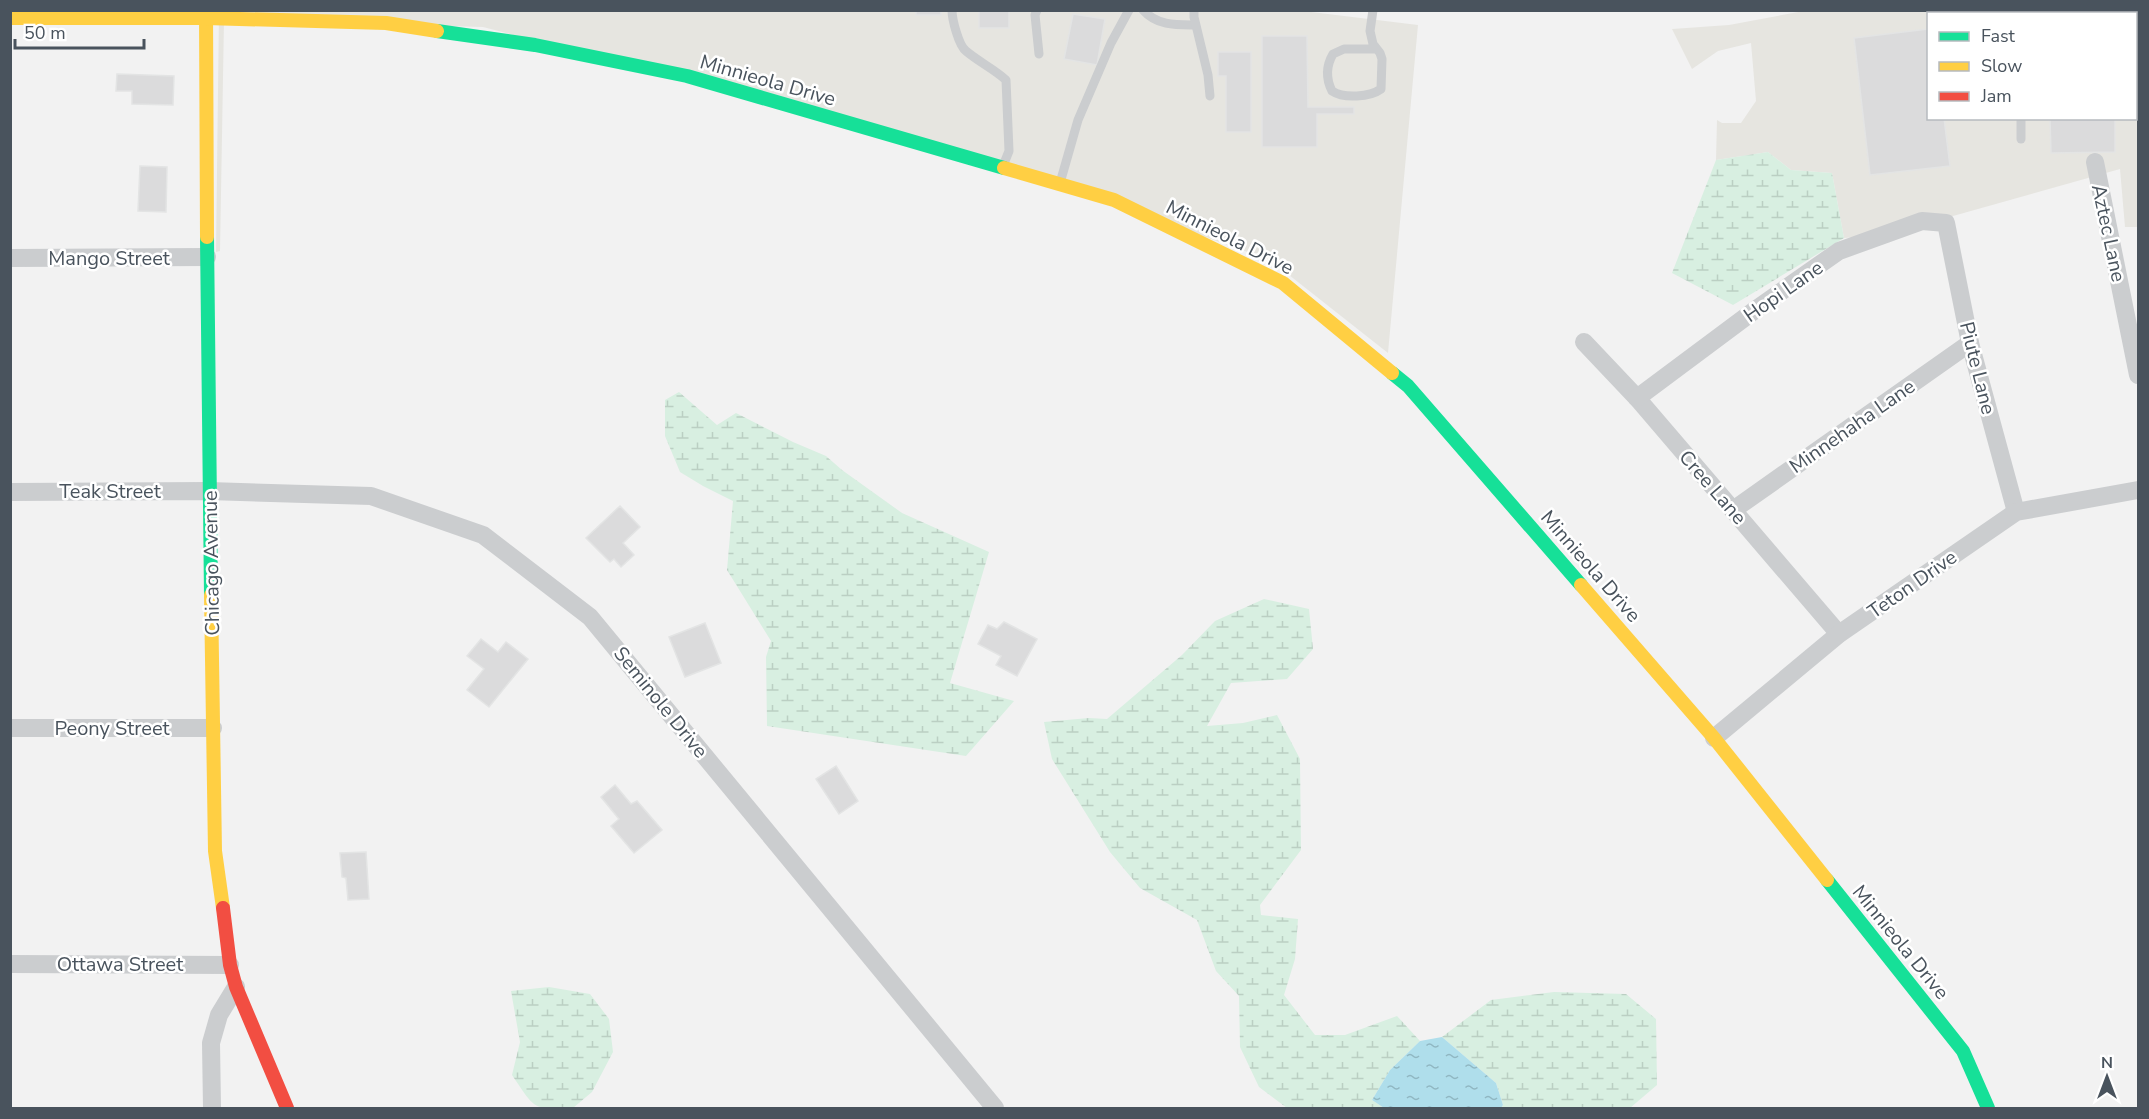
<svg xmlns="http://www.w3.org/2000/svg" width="2149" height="1119" font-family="'Nunito Sans',sans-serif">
  <defs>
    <pattern id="wetland-marsh" width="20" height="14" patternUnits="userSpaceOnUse" patternTransform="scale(1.5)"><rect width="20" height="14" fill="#d8efe1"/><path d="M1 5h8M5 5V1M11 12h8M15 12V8" fill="none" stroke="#bbcfc3"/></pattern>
    <pattern id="water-ripples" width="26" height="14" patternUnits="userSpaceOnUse" patternTransform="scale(1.5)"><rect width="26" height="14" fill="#afdeeb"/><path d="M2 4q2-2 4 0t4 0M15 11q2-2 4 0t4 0" fill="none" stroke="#90b7c2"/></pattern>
  </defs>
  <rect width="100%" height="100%" fill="#f2f2f2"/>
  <!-- commercial -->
  <g fill="#e6e5e0" fill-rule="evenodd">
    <path d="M219 10H1295L1418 25 1388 353 1270 260 976 155 483 27 224 20 220 251 216 252Z"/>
    <path d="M1809 10 2138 11V227H2125L2120 169 1889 234 1844 238 1832 173 1791 170 1768 152 1716 160 1717 120 1722 123H1741L1756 101 1751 43 1718 51 1692 69 1672 29 1729 25ZM1928 14H2136V118H1928Z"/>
  </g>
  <!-- wetland -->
  <g fill="url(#wetland-marsh)">
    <path d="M1768 152 1791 170 1832 173 1844 238 1733 305 1672 273 1716 160Z"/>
    <path d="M679 392 717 425 736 413 793 442 826 456 842 470 902 513 989 552 950 683 1014 701 966 756 767 726 766 657 771 641 727 570 733 501 703 486 680 472 665 436V400Z"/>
    <path d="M1264 599 1309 609 1313 649 1287 679 1231 683 1207 726 1243 723 1277 715 1300 759 1301 850 1260 905 1261 915 1298 919 1295 959 1284 995 1315 1035H1345L1397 1016 1420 1041 1390 1070 1372 1100 1384 1108H1287L1259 1087 1240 1047 1239 996 1216 971 1197 920 1140 888 1110 852 1052 759 1044 722 1089 718 1107 719 1182 655 1215 621Z"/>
    <path d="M549 987 590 994 609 1019 613 1052 592 1092 573 1108C531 1109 536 1110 512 1075L520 1042 511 991Z"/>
    <path d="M1554 992 1626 994 1656 1019 1657 1085 1630 1108H1501L1503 1105 1496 1083 1442 1037 1491 1000Z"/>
  </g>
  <!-- water -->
  <path fill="url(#water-ripples)" d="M1442 1037 1496 1083 1503 1105 1501 1108H1384L1372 1100 1390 1070 1420 1041Z"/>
  <!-- building -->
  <g fill="#dbdbdc" stroke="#e3e4e4" stroke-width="1.5">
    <rect x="916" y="10" width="25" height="5"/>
    <rect x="979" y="10" width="30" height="18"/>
    <path d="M1073 14 1105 19 1097 65 1064 59Z"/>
    <path d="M1928 29V118H1944L1950 166 1870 175 1854 38Z"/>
    <path d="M1262 36H1307L1308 107H1354V114H1317V147H1262Z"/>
    <path d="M1218 52H1251V132H1226V76H1218Z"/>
    <path d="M117 74 174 76 173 105 132 104V91H116Z"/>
    <path d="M2050 118H2115V152L2051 153Z"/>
    <path d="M140 166 167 167 166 212 138 211Z"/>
    <path d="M620 506 640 527 623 543 634 555 621 567 614 559 610 562 586 538Z"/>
    <path d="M1004 622 1037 639 1017 676 996 665 1001 656 978 644 988 625 997 629Z"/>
    <path d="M705 623 721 663 685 677 669 637Z"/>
    <path d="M481 639 498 652 506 642 528 659 489 707 467 690 484 669 467 656Z"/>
    <path d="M836 766 858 801 839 814 816 779Z"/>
    <path d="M615 785 631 804 637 801 662 830 634 853 611 826 619 819 601 797Z"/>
    <path d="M366 852 369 899 348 900 346 878 342 877 340 853Z"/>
  </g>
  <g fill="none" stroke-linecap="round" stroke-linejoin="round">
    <!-- lane -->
    <g stroke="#cbcdcf" stroke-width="9">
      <path d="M952 10C952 20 959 46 966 51 979 62 994 69 1006 80L1009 151 1003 166"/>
      <path d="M1037 10 1035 15 1039 54"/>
      <path d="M1143 10C1157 26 1177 25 1195 25"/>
      <path d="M1194 10V17L1208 75 1210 96"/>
      <path d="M1373 10 1370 31 1373 44 1380 53 1382 59 1381 89C1370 97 1344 99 1332 91 1326 79 1326 66 1333 54L1344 49H1376"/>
      <path d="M2009 14 2027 10"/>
      <path d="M2138 46V101"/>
      <path d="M2021 139V118"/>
      <path d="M1060 183 1078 120 1111 43 1129 10"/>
    </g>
    <!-- street -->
    <g stroke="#cbcdcf" stroke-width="18">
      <path d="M2095 162 2138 375"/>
      <path d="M10 258 207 257"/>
      <path d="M1584 342 1637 398 1839 634"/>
      <path d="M1637 398 1755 310 1839 251 1922 221 1946 223 1970 343 2016 512"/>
      <path d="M10 492 209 491 371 496 483 535 590 617 995 1108"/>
      <path d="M1733 510 1970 343"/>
      <path d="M10 728H213"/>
      <path d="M1714 738 1839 634 2016 512 2138 490"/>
      <path d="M10 964 230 965"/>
      <path d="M212 1108 211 1043 219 1015 236 987"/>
    </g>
    <!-- fast -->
    <g stroke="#16e098" stroke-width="14">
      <path d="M437 31 535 45 687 76 1004 168"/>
      <path d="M207 237 211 595"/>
      <path d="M1392 373 1408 386 1581 585"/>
      <path d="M1827 880 1963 1051 1988 1108"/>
    </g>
    <!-- slow -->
    <g stroke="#ffcf43" stroke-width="14">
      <path d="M206 10 207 237"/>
      <path d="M10 18H206L386 23 437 31"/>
      <path d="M1004 168 1114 200 1283 283 1392 373"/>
      <path d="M1581 585 1714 738 1827 880"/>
      <path d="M211 595 215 851 223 908"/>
    </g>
    <!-- jam -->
    <path stroke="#f24e42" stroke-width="14" d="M223 908 230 965 236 987 287 1108"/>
  </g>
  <g text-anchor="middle" stroke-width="5" stroke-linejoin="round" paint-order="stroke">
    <!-- street labels -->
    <g font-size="20" fill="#49535d" stroke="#fff">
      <text transform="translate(768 80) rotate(16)" y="7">Minnieola Drive</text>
      <text transform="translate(2109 233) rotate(78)" y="7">Aztec Lane</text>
      <text transform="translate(1230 237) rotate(27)" y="7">Minnieola Drive</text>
      <text x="109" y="265">Mango Street</text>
      <text transform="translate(1783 291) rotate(-35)" y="7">Hopi Lane</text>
      <text transform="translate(1978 368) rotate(76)" y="7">Piute Lane</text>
      <text transform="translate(1852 426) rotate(-35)" y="7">Minnehaha Lane</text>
      <text transform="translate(1713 487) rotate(49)" y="7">Cree Lane</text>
      <text x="110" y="498">Teak Street</text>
      <text transform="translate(211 563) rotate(-91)" y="7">Chicago Avenue</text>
      <text transform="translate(1591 566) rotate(49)" y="7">Minnieola Drive</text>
      <text transform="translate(1912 584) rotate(-35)" y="7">Teton Drive</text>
      <text transform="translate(661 702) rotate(51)" y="7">Seminole Drive</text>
      <text x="112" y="735">Peony Street</text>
      <text transform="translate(1901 942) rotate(51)" y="7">Minnieola Drive</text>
      <text x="120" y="971">Ottawa Street</text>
    </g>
  </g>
  <!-- border -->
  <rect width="2149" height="1119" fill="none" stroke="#49535d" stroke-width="24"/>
  <!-- legend -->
  <rect x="1927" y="12" width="210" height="108" fill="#ffffff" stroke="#b6babe" stroke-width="1.5"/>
  <rect x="1939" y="32" width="30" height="9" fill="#16e098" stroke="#b6babe" stroke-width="1.5"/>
  <text x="1981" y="42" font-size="18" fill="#49535d">Fast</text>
  <rect x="1939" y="62" width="30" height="9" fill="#ffcf43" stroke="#b6babe" stroke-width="1.5"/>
  <text x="1981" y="72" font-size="18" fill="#49535d">Slow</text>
  <rect x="1939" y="92" width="30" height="9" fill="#f24e42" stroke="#b6babe" stroke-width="1.5"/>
  <text x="1981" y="102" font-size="18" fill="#49535d">Jam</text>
  <!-- north arrow -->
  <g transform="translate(2107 1077)" stroke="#ffffff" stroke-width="4.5" paint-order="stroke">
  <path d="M0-4.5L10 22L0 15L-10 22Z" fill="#49535d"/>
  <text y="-9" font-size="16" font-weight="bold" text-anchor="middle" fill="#49535d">N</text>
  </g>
  <!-- scale -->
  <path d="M15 39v9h129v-9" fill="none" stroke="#49535d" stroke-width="3"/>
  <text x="24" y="39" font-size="18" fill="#49535d" stroke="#ffffff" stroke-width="4.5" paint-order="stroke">50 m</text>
</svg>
